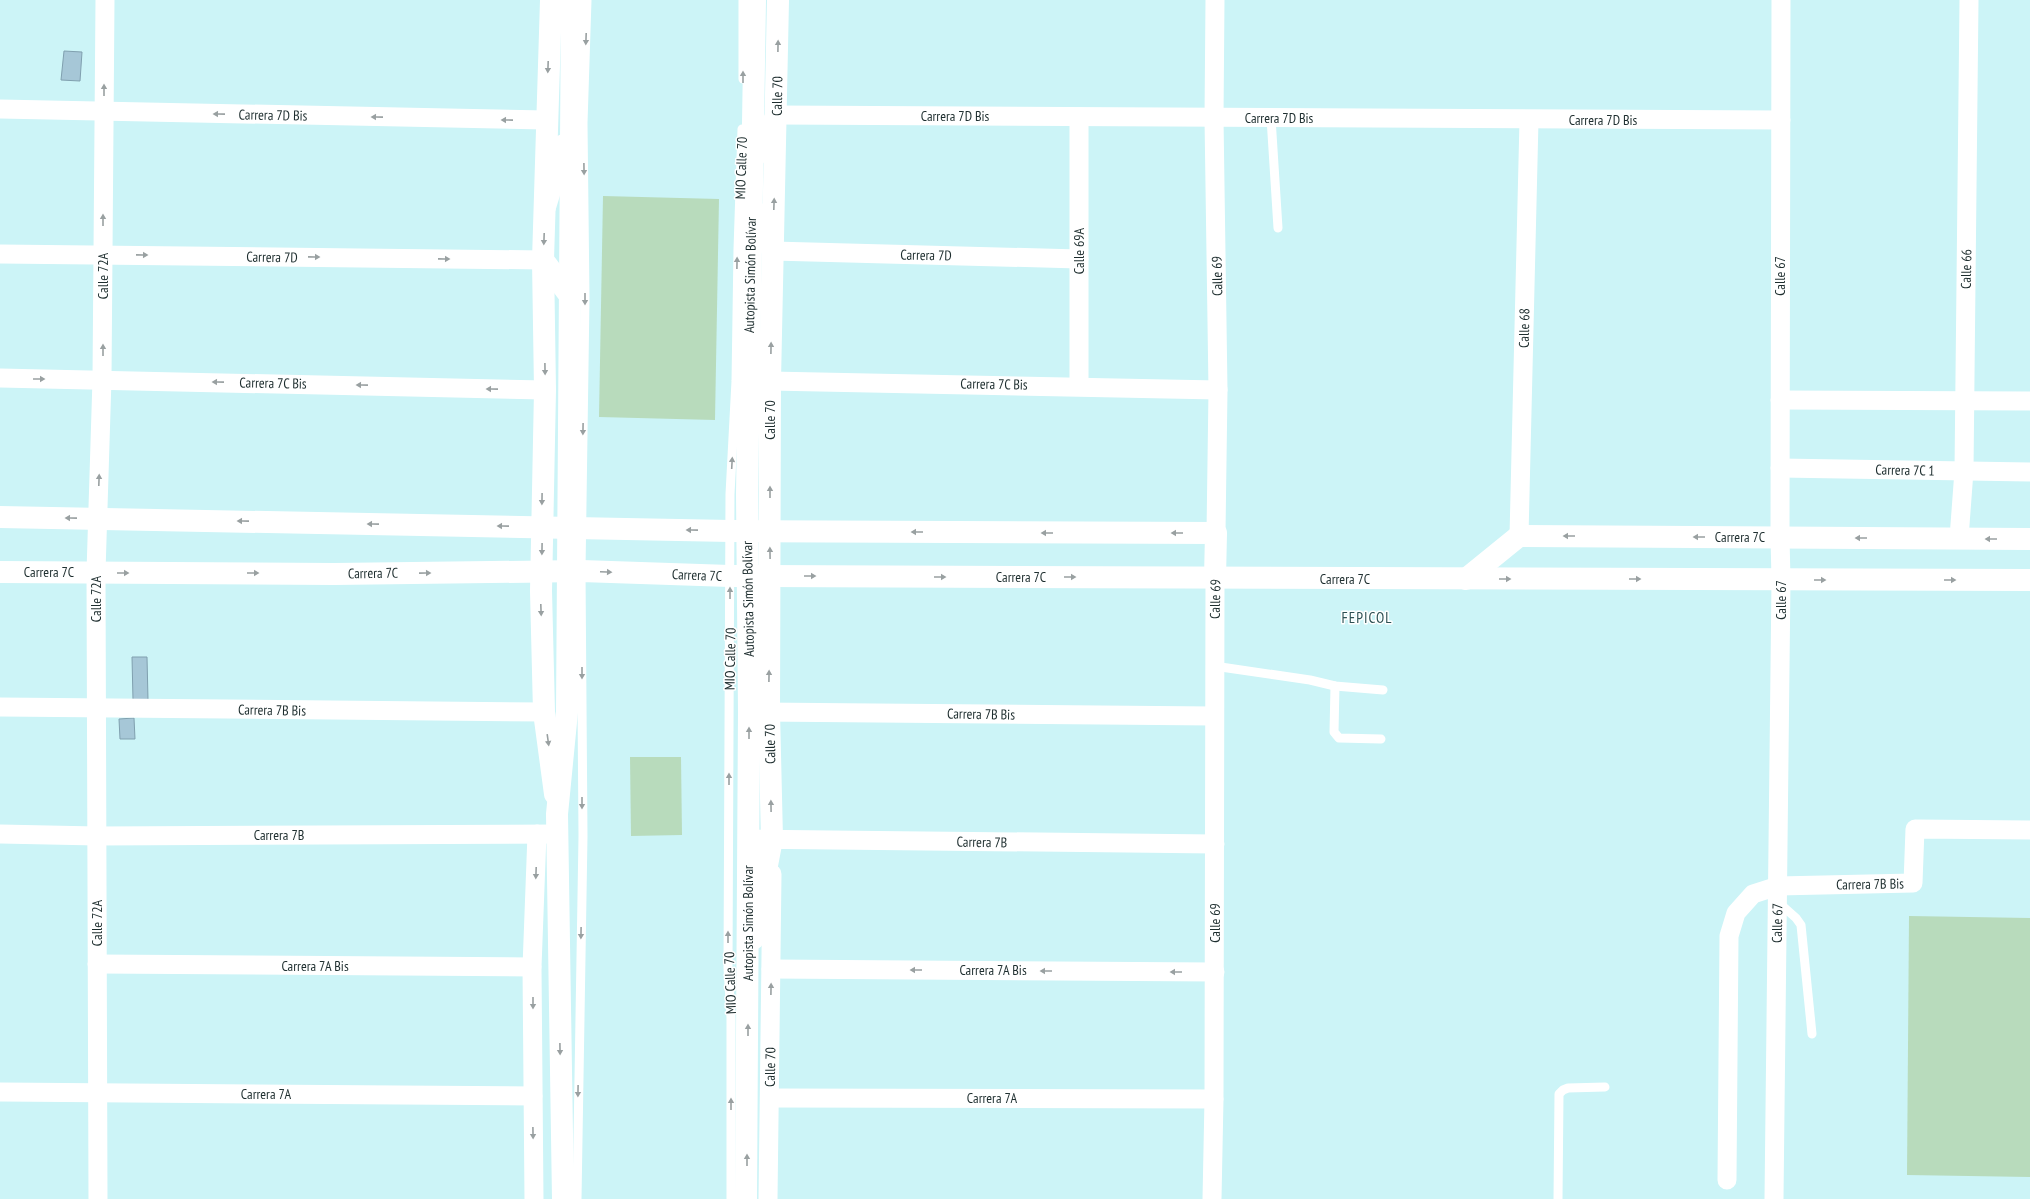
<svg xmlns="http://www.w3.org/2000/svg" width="2030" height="1199" font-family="'PT Sans Narrow',sans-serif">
  <rect width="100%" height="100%" fill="#ccf4f7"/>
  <!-- green -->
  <g fill="#b8dbbc">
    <path d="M603 196 719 199 715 420 599 417Z"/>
    <path d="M630 757H681L682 835 631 836Z"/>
    <path d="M1909 916 2030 918V1177L1907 1175Z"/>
  </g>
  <!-- building -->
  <g fill="#a6c7d7" stroke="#80a0af">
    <path d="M64 51 82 52 80 81 61 80Z"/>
    <path d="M132 657H147L148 700H133Z"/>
    <path d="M134 718 135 739H120L119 719Z"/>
  </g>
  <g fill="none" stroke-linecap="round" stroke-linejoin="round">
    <!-- lane -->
    <g stroke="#fff" stroke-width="9">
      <path d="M743 79V0"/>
      <path d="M1271 118 1278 228"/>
      <path d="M1214 666 1310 680 1335 686 1383 690"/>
      <path d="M1335 686 1334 732 1339 738 1381 739"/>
      <path d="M1778 902 1796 918 1801 925 1812 1034"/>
      <path d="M577 1199 583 836 581 571 585 298 583 123 587 0"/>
      <path d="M731 1199V1018L728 968 730 494 736 381 738 249 742 129"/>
      <path d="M1558 1199 1559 1094 1563 1090 1568 1088 1605 1087"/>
    </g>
    <!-- street -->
    <g stroke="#fff" stroke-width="19">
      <path d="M1215 0 1214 118 1218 390 1216 533"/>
      <path d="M0 109 546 120"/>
      <path d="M777 115 1781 120"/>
      <path d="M773 251 1079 259"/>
      <path d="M0 254 543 260"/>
      <path d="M0 378 545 390"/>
      <path d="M770 381 1218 390"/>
      <path d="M1079 386V117"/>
      <path d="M1780 400 2030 401"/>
      <path d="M1780 468 2030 472"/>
      <path d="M1519 536 1529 120"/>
      <path d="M1959 538 1964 471 1969 0"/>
      <path d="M0 707 544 712"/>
      <path d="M754 712 1213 716"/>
      <path d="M0 834 97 836 558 834"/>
      <path d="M749 839 1215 844"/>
      <path d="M97 964 532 967"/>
      <path d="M771 969 1215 972"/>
      <path d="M0 1092 533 1096"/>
      <path d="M770 1098 1214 1099"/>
      <path d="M1727 1180 1729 936 1736 913 1753 894 1778 886 1913 883 1915 829 2030 830"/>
      <path d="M98 1199 96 572 102 379 105 0"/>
      <path d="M534 1199 532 967 537 834"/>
      <path d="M768 1199 772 874"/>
      <path d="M1212 1199 1214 1099 1215 578"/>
      <path d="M1774 1199 1781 580 1780 537 1781 0"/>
    </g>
    <!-- secondary -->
    <g stroke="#fff" stroke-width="22">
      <path d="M551 0 543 260 545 390 541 591 544 712 555 794"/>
      <path d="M0 517 731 531 1216 533 1215 578"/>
      <path d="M0 572 334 574 581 571 730 576 2030 580"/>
      <path d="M1466 579 1519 536 2030 539"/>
      <path d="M753 939 772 839 769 712 770 381 778 0"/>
    </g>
    <!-- highway -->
    <g stroke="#fff" stroke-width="22">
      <path d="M755 156 777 115"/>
      <path d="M545 207 564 145"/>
      <path d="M753 209 773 251"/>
      <path d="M543 260 571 297"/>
      <path d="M563 1199 557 814 567 712 572 0"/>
      <path d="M746 1199 749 712 747 494 755 0"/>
    </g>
  </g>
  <!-- one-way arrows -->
  <defs><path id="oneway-solid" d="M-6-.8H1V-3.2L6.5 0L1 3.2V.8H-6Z"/></defs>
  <g fill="#99a0a1">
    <use href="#oneway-solid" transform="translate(586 39) rotate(92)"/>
    <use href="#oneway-solid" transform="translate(778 46) rotate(-89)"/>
    <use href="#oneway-solid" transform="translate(548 67) rotate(92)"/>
    <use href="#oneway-solid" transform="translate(743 77) rotate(-90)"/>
    <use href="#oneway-solid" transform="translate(104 90) rotate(-90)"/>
    <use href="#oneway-solid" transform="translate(219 114) rotate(-179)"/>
    <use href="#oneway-solid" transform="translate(377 117) rotate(-179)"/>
    <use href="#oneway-solid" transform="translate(507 120) rotate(-179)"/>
    <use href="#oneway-solid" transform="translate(584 169) rotate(89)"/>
    <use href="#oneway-solid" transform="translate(774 204) rotate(-88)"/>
    <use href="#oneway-solid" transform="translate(103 220) rotate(-90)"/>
    <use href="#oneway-solid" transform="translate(544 239) rotate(92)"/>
    <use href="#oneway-solid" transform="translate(142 255) rotate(1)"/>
    <use href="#oneway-solid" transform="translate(314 257) rotate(1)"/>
    <use href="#oneway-solid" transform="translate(444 259) rotate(1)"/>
    <use href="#oneway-solid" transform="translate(737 263) rotate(-89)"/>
    <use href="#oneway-solid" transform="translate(585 299) rotate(90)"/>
    <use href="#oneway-solid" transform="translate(771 348) rotate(-89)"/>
    <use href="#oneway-solid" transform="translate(103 350) rotate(-90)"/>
    <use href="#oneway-solid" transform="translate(545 369) rotate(89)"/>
    <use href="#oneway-solid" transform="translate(39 379)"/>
    <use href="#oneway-solid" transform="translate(218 382) rotate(-179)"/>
    <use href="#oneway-solid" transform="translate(362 385) rotate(-179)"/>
    <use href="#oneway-solid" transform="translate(492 389) rotate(-179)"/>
    <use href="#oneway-solid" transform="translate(583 429) rotate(91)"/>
    <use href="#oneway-solid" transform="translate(732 463) rotate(-87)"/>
    <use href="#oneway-solid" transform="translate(99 480) rotate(-88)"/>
    <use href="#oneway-solid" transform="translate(770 492) rotate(-90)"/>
    <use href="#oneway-solid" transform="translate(542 499) rotate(91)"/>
    <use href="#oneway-solid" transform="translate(71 518) rotate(-179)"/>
    <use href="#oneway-solid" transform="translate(243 521) rotate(-179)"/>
    <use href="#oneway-solid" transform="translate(373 524) rotate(-179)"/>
    <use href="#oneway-solid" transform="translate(503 526) rotate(-179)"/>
    <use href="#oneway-solid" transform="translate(692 530) rotate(-179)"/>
    <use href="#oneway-solid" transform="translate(917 532) rotate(-180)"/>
    <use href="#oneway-solid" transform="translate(1047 533) rotate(-180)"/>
    <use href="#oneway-solid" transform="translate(1177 533) rotate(-180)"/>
    <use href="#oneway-solid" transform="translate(1569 536) rotate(-180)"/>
    <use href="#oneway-solid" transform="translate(1699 537) rotate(-180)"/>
    <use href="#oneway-solid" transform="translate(1861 538) rotate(-180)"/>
    <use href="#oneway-solid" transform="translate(1991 539) rotate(-180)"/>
    <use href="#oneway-solid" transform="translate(542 549) rotate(91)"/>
    <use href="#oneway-solid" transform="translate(770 553) rotate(-91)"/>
    <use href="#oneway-solid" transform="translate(606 572) rotate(2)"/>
    <use href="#oneway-solid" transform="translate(123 573)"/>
    <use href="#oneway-solid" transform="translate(253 573)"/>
    <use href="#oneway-solid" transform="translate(425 573) rotate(-1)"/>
    <use href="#oneway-solid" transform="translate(810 576)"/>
    <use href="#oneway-solid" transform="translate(940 577)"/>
    <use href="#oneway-solid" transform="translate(1070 577)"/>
    <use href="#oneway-solid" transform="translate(1505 579)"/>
    <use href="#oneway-solid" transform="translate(1635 579)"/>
    <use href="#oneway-solid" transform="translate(1820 580)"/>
    <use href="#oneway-solid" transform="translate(1950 580)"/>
    <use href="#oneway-solid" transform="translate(730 593) rotate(-90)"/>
    <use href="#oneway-solid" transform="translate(541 610) rotate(88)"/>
    <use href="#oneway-solid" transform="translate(582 673) rotate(90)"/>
    <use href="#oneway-solid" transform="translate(769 676) rotate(-89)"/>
    <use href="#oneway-solid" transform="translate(749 733) rotate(-90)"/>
    <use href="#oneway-solid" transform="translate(548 740) rotate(82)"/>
    <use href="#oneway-solid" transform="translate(729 779) rotate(-90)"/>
    <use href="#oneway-solid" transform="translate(582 803) rotate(90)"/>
    <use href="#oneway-solid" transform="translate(771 806) rotate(-91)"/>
    <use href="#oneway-solid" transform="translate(536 873) rotate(92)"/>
    <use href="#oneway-solid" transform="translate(581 933) rotate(91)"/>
    <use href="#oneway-solid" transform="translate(728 937) rotate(-90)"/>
    <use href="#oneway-solid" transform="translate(916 970) rotate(-180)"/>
    <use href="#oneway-solid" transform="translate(1046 971) rotate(-180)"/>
    <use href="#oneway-solid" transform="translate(1176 972) rotate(-180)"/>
    <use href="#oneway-solid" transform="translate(771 989) rotate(-89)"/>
    <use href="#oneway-solid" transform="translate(533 1003) rotate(90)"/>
    <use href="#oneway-solid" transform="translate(748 1030) rotate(-90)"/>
    <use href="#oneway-solid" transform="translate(560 1049) rotate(89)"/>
    <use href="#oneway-solid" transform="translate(578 1091) rotate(91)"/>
    <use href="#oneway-solid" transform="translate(731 1104) rotate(-90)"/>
    <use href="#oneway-solid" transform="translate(533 1133) rotate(89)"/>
    <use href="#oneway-solid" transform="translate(747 1160) rotate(-90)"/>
  </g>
  <g text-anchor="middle" stroke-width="3" stroke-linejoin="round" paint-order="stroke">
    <!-- street labels -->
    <g font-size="14" fill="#1d2d2e" stroke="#fff">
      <text transform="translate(777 96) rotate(-89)" y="5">Calle 70</text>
      <text transform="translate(273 115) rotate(1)" y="5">Carrera 7D Bis</text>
      <text x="955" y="121">Carrera 7D Bis</text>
      <text x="1279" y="123">Carrera 7D Bis</text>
      <text x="1603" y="125">Carrera 7D Bis</text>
      <text transform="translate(741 168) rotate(-88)" y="5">MIO Calle 70</text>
      <text transform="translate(1079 251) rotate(-90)" y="5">Calle 69A</text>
      <text transform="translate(926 255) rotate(1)" y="5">Carrera 7D</text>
      <text transform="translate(272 257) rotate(1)" y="5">Carrera 7D</text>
      <text transform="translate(1966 269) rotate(-89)" y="5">Calle 66</text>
      <text transform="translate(750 275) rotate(-89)" y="5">Autopista Simón Bolívar</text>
      <text transform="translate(103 276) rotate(-90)" y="5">Calle 72A</text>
      <text transform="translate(1217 276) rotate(-91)" y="5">Calle 69</text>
      <text transform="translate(1780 276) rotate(-90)" y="5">Calle 67</text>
      <text transform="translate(1524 328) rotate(-89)" y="5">Calle 68</text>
      <text transform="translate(273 383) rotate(1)" y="5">Carrera 7C Bis</text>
      <text transform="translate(994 384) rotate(1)" y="5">Carrera 7C Bis</text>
      <text transform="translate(770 420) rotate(-90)" y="5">Calle 70</text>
      <text transform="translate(1905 470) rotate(1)" y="5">Carrera 7C 1</text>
      <text x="1740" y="542">Carrera 7C</text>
      <text x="49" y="577">Carrera 7C</text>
      <text transform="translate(373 573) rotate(-1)" y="5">Carrera 7C</text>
      <text transform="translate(697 575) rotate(2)" y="5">Carrera 7C</text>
      <text x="1021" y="582">Carrera 7C</text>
      <text x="1345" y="584">Carrera 7C</text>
      <text transform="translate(96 599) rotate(-90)" y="5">Calle 72A</text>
      <text transform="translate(748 599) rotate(-91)" y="5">Autopista Simón Bolívar</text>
      <text transform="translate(1215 599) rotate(-89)" y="5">Calle 69</text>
      <text transform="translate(1781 600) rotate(-90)" y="5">Calle 67</text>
      <text transform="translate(730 659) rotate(-89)" y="5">MIO Calle 70</text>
      <text transform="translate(272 710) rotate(1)" y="5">Carrera 7B Bis</text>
      <text transform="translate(981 714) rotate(1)" y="5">Carrera 7B Bis</text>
      <text transform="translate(770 744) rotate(-91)" y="5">Calle 70</text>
      <text x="279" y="840">Carrera 7B</text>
      <text transform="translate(982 842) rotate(1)" y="5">Carrera 7B</text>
      <text transform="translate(1870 884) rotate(-1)" y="5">Carrera 7B Bis</text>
      <text transform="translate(97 923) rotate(-90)" y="5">Calle 72A</text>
      <text transform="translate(748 923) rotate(-90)" y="5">Autopista Simón Bolívar</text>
      <text transform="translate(1215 923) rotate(-90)" y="5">Calle 69</text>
      <text transform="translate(1777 923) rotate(-89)" y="5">Calle 67</text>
      <text x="315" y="971">Carrera 7A Bis</text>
      <text x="993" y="975">Carrera 7A Bis</text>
      <text transform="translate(730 983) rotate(-92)" y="5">MIO Calle 70</text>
      <text transform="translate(770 1067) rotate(-89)" y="5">Calle 70</text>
      <text x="266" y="1099">Carrera 7A</text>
      <text x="992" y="1103">Carrera 7A</text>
    </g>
    <!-- neighbourhood labels -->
    <g font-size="15" letter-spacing="1" fill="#2d5154" stroke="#fff">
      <text x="1367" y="623">FEPICOL</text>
    </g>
  </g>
</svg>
